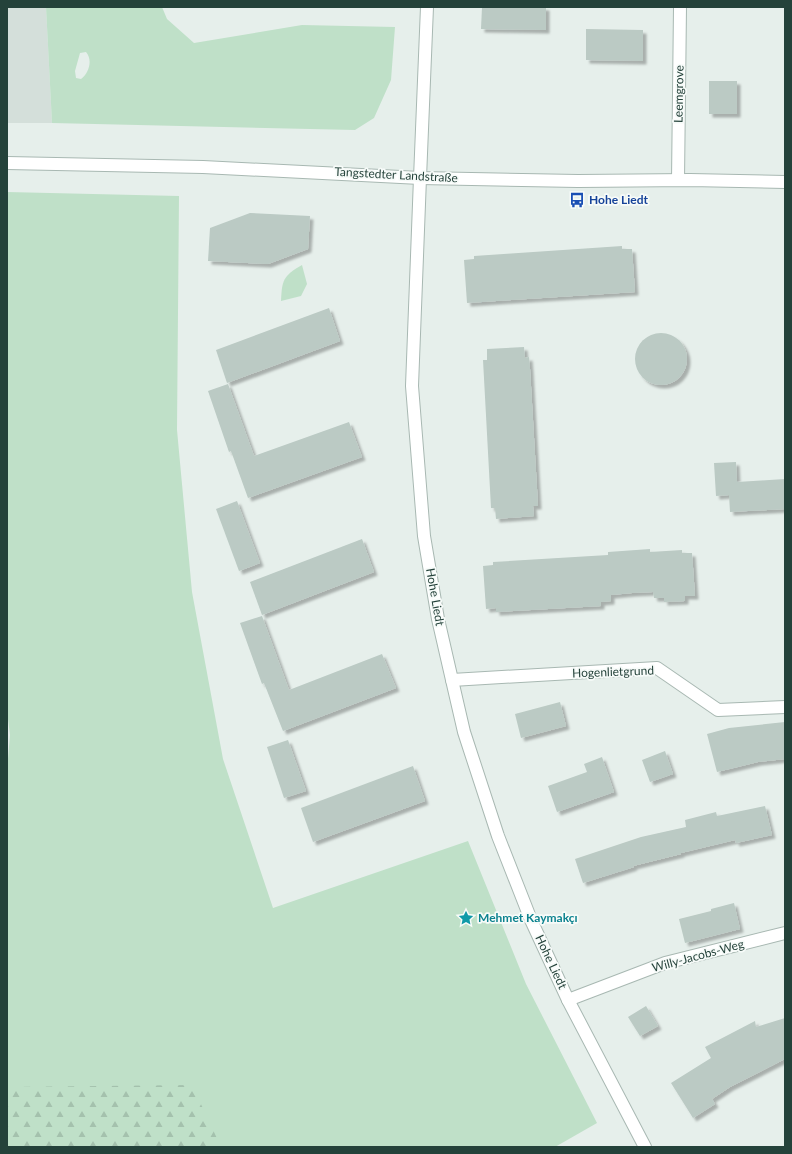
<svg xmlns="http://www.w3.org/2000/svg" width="792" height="1154" font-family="Lato,sans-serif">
  <defs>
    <pattern id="forest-firs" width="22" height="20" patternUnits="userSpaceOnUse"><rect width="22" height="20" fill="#bfe0c8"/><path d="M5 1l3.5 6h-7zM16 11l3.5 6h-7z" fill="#a4c1ad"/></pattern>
    <filter id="shadow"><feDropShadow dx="3.5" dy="3.5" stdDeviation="1" flood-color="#0004"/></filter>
  </defs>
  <rect width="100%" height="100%" fill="#e6efeb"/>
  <!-- built -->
  <path fill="#d4dfda" d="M7 7H46L52 123H7Z"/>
  <!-- green -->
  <g fill="#bfe0c8" fill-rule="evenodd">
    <path d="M46 7H162L167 19 194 43 302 25 395 27 391 80 374 118 355 130 52 123ZM86 52C93 60 89 73 81 79L76 78 75 71 80 53Z"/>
    <path d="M7 192 179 196 177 430 192 592 223 759 273 908 468 841 526 984 597 1123 555 1147H7V771L10 735 7 711Z"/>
    <path d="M302 265 307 284 301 296 281 301C282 280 283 276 302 265Z"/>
  </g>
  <!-- forest -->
  <path fill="url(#forest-firs)" d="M192 1085 221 1147H7V1087Z"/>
  <!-- building -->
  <g fill="#bbcac4" filter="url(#shadow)">
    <path d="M482 7H546V30L481 29Z"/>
    <path d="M586 29 643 30V61L586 60Z"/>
    <rect x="709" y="81" width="28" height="33"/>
    <path d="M250 213 310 216 308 249 268 264 208 261 210 228Z"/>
    <path d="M622 246V249H632L635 292 467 303 464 260 474 259V256Z"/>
    <path d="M329 308 340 341 227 383 216 350Z"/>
    <circle cx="661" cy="359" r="26"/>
    <path d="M524 347 525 358 529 357 530 369 538 506H533L534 516 496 519 495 508H491L483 360H487V349Z"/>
    <path d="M228 384 254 456 349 422 362 457 248 498 231 451 229 452 208 391Z"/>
    <path d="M736 462 737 482 785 479V509L730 512 729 495 716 496 714 463Z"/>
    <path d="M237 501 260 563 239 571 216 509Z"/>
    <path d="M362 539 374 572 262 615 250 582Z"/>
    <path d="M650 549V552L682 550V553H692L695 596H685V601L664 602V598H654L653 592 632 593 611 595V601L601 602V606L496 612V608L486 609 483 566 493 565V562L608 555V552Z"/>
    <path d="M262 616 289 690 382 654 396 688 283 731 264 683 262 684 240 623Z"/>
    <path d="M560 702 566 726 521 738 515 714Z"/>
    <path d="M785 722V759L758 762 717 772 707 734 729 728Z"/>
    <path d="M288 740 306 791 284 798 267 747Z"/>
    <path d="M665 751 673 774 650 782 642 760Z"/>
    <path d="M602 757 614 792 557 812 548 786 587 772 584 764Z"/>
    <path d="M413 766 425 801 313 842 301 808Z"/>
    <path d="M765 806 772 835 736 843 735 840 681 853V854L633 866 634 867 583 883 575 859 641 837 686 827 685 820 716 812 717 816Z"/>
    <path d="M734 903 740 929 685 943 679 919 711 911V909Z"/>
    <path d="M646 1006 658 1026 640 1036 628 1017Z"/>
    <path d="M785 1018V1059L730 1087 712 1099 715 1104 693 1118 671 1083 711 1058 705 1047 755 1021 756 1027Z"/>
  </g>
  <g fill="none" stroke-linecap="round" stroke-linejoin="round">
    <!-- minor casing -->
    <g stroke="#a8b8b2" stroke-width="14">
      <g id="minor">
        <path d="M420 178 427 7"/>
        <path d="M678 180 680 7"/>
        <path d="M452 680 657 668 718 710 785 707"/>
        <path d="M568 1000 665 963 785 933"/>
      </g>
    </g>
    <!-- tertiary casing -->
    <g stroke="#a8b8b2" stroke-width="14">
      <g id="tertiary">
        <path d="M7 163 203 167 420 178 578 181 690 180 785 182"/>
        <path d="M420 178 412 386 424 536 438 619 452 680 464 732 498 836 531 920 568 1000 645 1147"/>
      </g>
    </g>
    <!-- minor -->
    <use href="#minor" stroke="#fff" stroke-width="12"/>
    <!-- tertiary -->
    <use href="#tertiary" stroke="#fff" stroke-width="12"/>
  </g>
  <!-- icons -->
  <defs>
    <g id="bus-bare" transform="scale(1.2)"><path d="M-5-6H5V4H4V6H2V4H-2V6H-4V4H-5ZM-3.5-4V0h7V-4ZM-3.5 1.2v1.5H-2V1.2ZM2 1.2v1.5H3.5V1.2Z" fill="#1a4fb4" stroke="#f7fbf9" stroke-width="2.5" paint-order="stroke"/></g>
    <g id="sight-bare" transform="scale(1.2)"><path d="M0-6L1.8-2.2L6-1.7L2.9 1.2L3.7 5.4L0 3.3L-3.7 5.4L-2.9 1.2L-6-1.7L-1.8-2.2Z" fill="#0f9aa8" stroke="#f7fbf9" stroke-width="2.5" paint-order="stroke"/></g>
  </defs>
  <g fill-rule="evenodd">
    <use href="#bus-bare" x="577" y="200"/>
    <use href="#sight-bare" x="466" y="918"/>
  </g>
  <g text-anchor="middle" stroke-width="3.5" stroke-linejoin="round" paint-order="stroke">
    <!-- street labels -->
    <g font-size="12" fill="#24423a" stroke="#f7fbf9">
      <text transform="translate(679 94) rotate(-89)" y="4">Leemgrove</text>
      <text transform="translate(396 175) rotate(3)" y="4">Tangstedter Landstraße</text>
      <text transform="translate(435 597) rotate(80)" y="4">Hohe Liedt</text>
      <text transform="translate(613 672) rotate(-2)" y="4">Hogenlietgrund</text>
      <text transform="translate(698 956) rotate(-15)" y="4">Willy-Jacobs-Weg</text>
      <text transform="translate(551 962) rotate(65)" y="4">Hohe Liedt</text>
    </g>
    <!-- transit labels -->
    <g font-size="12" font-weight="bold" fill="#164399" stroke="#f7fbf9" text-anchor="start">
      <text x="589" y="204">Hohe Liedt</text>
    </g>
    <!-- culture labels -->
    <g font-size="12" font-weight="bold" fill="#0d838f" stroke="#f7fbf9" text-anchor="start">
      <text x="478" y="922">Mehmet Kaymakçı</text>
    </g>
  </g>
  <!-- border -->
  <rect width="792" height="1154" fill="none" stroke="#24423a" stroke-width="16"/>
</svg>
